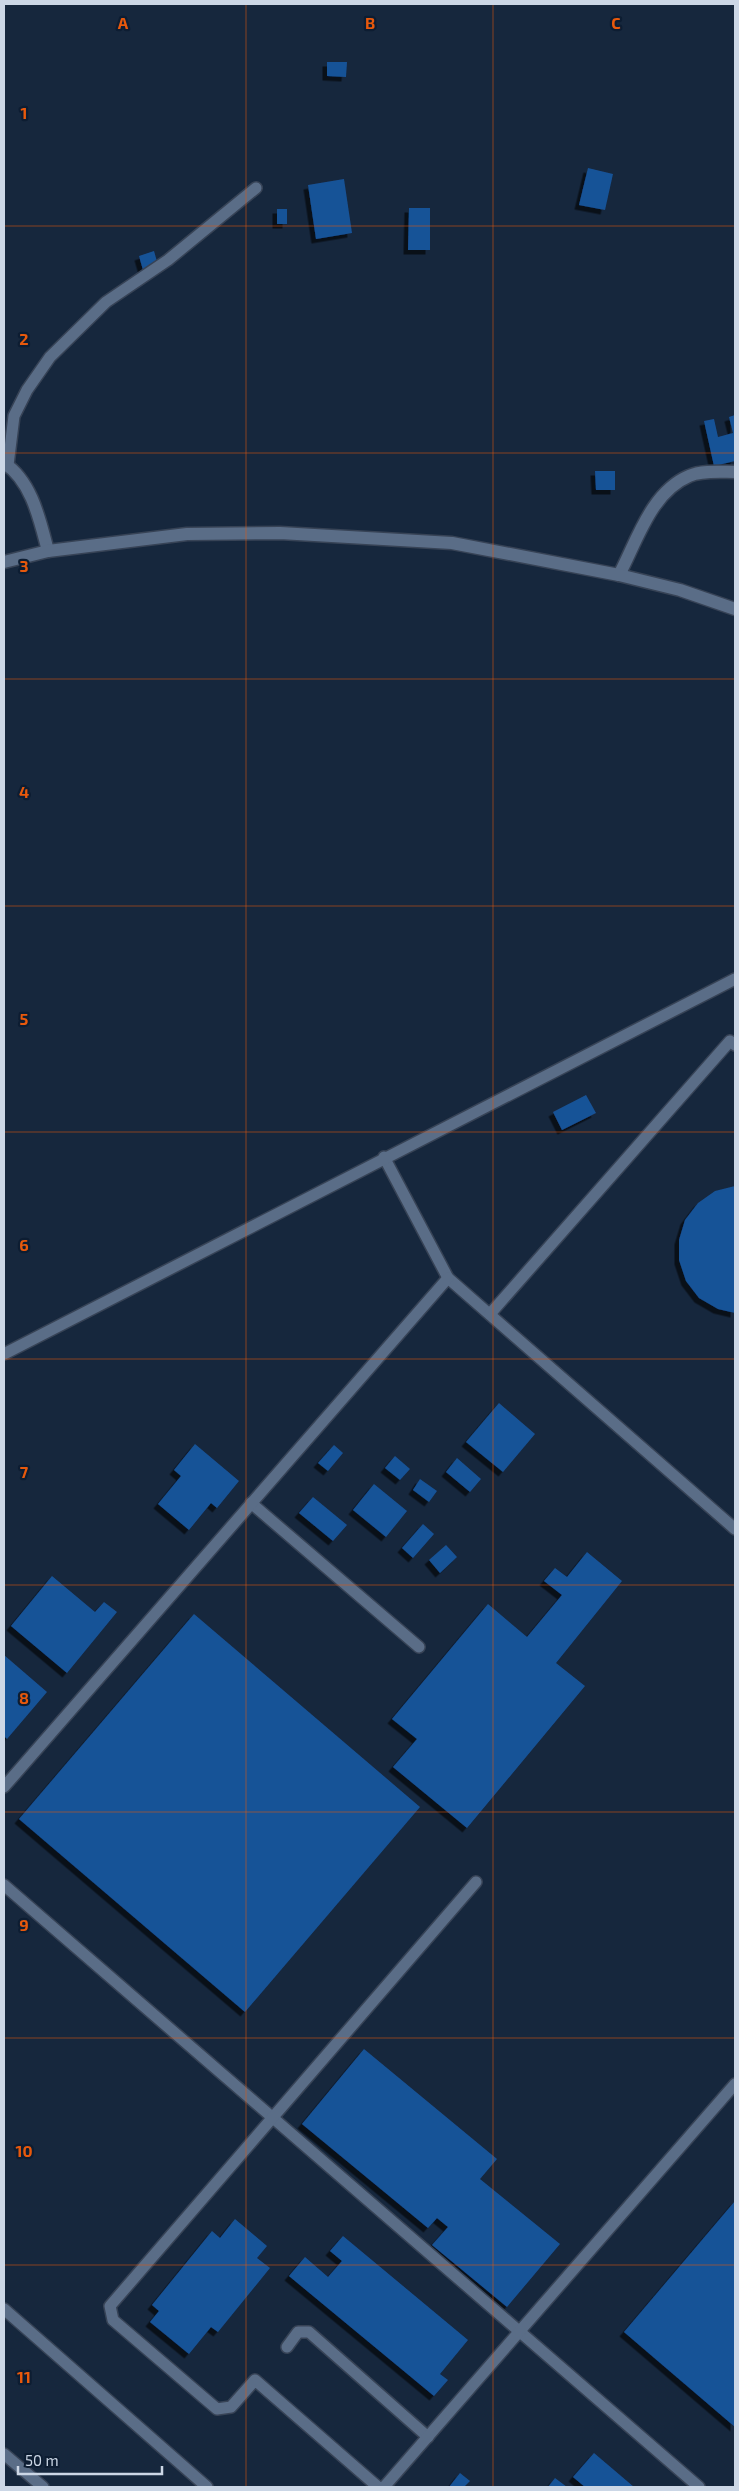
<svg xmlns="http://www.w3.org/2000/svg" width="739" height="2491" font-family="'Exo 2',sans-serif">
  <defs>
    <filter id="shadow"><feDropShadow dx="-4.5" dy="4.5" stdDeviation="0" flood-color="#0009"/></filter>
  </defs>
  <rect width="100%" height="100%" fill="#16273d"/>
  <!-- building -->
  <g fill="#185297" filter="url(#shadow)">
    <path d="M327 62H347L346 77 327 76Z"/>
    <path d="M588 168 613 174 605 210 579 205Z"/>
    <path d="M344 179 352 233 316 239 308 185Z"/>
    <path d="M409 208H430V250H408Z"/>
    <rect x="277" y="209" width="10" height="15"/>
    <path d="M154 251 158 265 143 270 139 256Z"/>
    <path d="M735 415V461L714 466 704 421 714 419 718 437 733 433 729 417Z"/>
    <path d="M595 471H615V490H596Z"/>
    <path d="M586 1095 596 1113 562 1130 553 1112Z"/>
    <path d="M735 1186V1313L718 1309 699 1298 686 1281 679 1260V1240L685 1220 698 1203 715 1191Z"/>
    <path d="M499 1403 535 1434 503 1472 466 1442Z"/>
    <path d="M195 1444 239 1481 217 1508 211 1503 189 1530 158 1504 181 1476 174 1470Z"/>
    <path d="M334 1445 343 1453 328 1471 318 1463Z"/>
    <path d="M395 1456 410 1469 400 1480 385 1468Z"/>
    <path d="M457 1458 481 1479 470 1492 446 1472Z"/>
    <path d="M420 1479 437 1491 429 1502 413 1490Z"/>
    <path d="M374 1484 407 1511 386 1537 353 1510Z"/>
    <path d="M313 1497 347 1525 333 1541 299 1513Z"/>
    <path d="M423 1524 434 1534 413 1558 402 1548Z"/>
    <path d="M446 1545 457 1557 440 1573 429 1560Z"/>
    <path d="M587 1552 622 1581 556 1663 585 1686 467 1828 393 1767 417 1739 392 1719 488 1604 527 1637 562 1595 544 1581 555 1568 567 1577Z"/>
    <path d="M52 1576 95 1612 104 1602 117 1612 67 1673 11 1626Z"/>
    <path d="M194 1614 420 1807 245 2012 19 1819Z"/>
    <path d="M4 1655 47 1692 7 1739 4 1736Z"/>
    <path d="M364 2049 497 2159 480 2179 560 2244 507 2307 432 2245 448 2227 437 2218 428 2228 302 2124Z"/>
    <path d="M735 2201V2427L624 2332Z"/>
    <path d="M235 2219 267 2246 257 2258 270 2268 218 2332 211 2327 189 2354 150 2322 159 2311 152 2305 212 2231 220 2238Z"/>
    <path d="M343 2236 468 2340 440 2374 448 2380 434 2396 289 2276 305 2257 328 2277 342 2261 330 2251Z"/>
    <path d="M594 2453 634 2487H585L573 2477Z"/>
    <path d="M460 2473 470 2481 464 2487H449Z"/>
    <path d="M555 2478 567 2487H548Z"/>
  </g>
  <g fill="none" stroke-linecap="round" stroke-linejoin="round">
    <!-- service casing -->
    <g stroke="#374356" stroke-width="14">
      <g id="service">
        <path d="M8 465 14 416 27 390 50 357 106 302 168 260 256 188"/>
        <path d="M384 1157 448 1278 735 1529"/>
        <path d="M490 1314 730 1041 735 1045"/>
        <path d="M4 1354 735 979"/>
        <path d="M251 1503 419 1647"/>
        <path d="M4 1787 448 1278"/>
        <path d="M4 1885 699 2487"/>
        <path d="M4 2309 207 2487"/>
        <path d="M287 2347 298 2332H309L428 2437"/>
        <path d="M4 2454 43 2487"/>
        <path d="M378 2487 255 2380 231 2407 217 2409 113 2320 110 2306 476 1882"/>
        <path d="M384 2487 735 2084"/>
      </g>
    </g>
    <!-- minor casing -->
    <g stroke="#374356" stroke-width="15">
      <path id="minor" d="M619 575C637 541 651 492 689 476 702 470 722 472 735 472"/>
    </g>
    <!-- tertiary casing -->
    <g stroke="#374356" stroke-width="15">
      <path id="tertiary" d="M4 463C32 481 40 521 48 551"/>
    </g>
    <!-- secondary casing -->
    <g stroke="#374356" stroke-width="15">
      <path id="secondary" d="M4 562 48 551 187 534 280 533 452 543 619 575 680 590 735 609"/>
    </g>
    <!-- service -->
    <use href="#service" stroke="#5a6d87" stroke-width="11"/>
    <!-- minor -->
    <use href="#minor" stroke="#5a6d87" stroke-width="12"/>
    <!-- tertiary -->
    <use href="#tertiary" stroke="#5a6d87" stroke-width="12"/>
    <!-- secondary -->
    <use href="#secondary" stroke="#5a6d87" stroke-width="12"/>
  </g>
  <!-- grid -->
  <path fill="none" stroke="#e8590c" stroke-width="1" stroke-opacity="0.55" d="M246 4V2487M493 4V2487M4 226H735M4 453H735M4 679H735M4 906H735M4 1132H735M4 1359H735M4 1585H735M4 1812H735M4 2038H735M4 2265H735"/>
  <g font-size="16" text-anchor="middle" font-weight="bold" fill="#e8590c" stroke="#0d1d32" stroke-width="4.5" stroke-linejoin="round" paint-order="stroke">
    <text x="123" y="29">A</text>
    <text x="370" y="29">B</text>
    <text x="616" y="29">C</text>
    <text x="24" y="119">1</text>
    <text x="24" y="345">2</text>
    <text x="24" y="572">3</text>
    <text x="24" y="798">4</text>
    <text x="24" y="1025">5</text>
    <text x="24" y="1251">6</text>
    <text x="24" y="1478">7</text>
    <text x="24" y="1704">8</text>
    <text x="24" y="1931">9</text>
    <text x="24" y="2157">10</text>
    <text x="24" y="2383">11</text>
  </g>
  <!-- border -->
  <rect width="739" height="2491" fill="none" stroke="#ccd7e6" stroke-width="10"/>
  <!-- scale -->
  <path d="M18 2466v8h144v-8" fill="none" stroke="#ccd7e6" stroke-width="2.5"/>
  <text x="25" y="2466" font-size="15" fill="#ccd7e6" stroke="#0d1d32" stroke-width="4" paint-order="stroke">50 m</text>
</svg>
